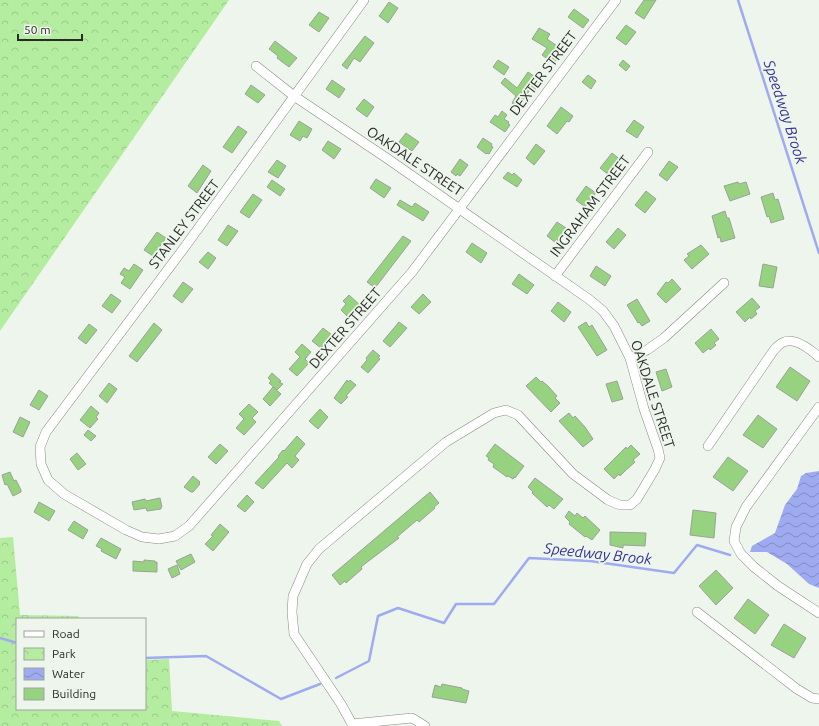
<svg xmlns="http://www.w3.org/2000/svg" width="819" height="726" font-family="Ubuntu,sans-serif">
  <defs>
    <pattern id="park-crowns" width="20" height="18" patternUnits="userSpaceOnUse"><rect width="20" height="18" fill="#b4eca0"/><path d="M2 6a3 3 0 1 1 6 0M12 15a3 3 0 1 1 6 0" fill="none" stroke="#9bcb8a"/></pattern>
    <pattern id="water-waves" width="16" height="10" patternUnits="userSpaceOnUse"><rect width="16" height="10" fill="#9fabf1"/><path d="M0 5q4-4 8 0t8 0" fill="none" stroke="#828bc3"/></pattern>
  </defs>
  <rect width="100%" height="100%" fill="#eef5ec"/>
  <!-- park -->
  <g fill="url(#park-crowns)">
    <path d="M0 0H229L0 331Z"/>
    <path d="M13 537 20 615 78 616 81 619H17V709H145V660L169 659 172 711 279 721 282 726H0V538Z"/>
  </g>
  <!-- water -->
  <path fill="url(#water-waves)" d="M819 471V588L809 584 787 564 767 552H750L752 546 775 533 785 505 797 489 801 476 806 473Z"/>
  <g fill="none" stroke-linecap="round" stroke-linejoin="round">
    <!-- stream -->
    <g stroke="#9fabf1" stroke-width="2.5">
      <path d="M738 0 819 253"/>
      <path d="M0 638 17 643"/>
      <path d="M145 658 206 656 281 699 320 684"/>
      <path d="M336 678 369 661 378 616 398 608 444 623 456 604H494L529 558 590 561 674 573 697 545 730 555"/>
    </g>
  </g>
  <!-- building -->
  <g fill="#96d280" stroke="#9ba299">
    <path d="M644 0H656L644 19 635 13Z"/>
    <path d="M389 2 398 8 388 23 379 16Z"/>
    <path d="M574 9 589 20 583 28 568 17Z"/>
    <path d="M319 12 329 18 319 32 309 25Z"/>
    <path d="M626 25 636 32 626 45 616 38Z"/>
    <path d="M539 28 550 34 547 39 563 50 554 64 542 55 547 48 532 39Z"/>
    <path d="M365 36 374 43 360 62 354 58 347 69 342 65Z"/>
    <path d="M275 41 297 58 289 67 277 58 278 56 269 49Z"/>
    <path d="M498 60 509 67 504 75 493 67Z"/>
    <path d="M623 60 630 66 626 71 619 65Z"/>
    <path d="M528 72 541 81 534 91 531 88 519 107 512 103 516 96 501 83 505 78 517 88Z"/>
    <path d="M588 75 596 81 591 89 582 82Z"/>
    <path d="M332 80 345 89 339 98 326 89Z"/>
    <path d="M251 85 265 95 258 103 245 94Z"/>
    <path d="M364 99 374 107 367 117 356 109Z"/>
    <path d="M561 107 573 116 569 122 567 121 557 134 547 126Z"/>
    <path d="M502 111 507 115 504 119 509 122 508 123 510 125 505 132 490 122 495 115 498 117Z"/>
    <path d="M634 120 644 127 637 138 626 131Z"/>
    <path d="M299 121 312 129 307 138 303 136 300 141 290 135Z"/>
    <path d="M238 126 247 132 232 153 223 147Z"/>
    <path d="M406 133 419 142 412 151 399 142Z"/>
    <path d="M483 138 492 144 491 146 493 147 489 154 487 153 486 154 477 147Z"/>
    <path d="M328 141 341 149 334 159 322 150Z"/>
    <path d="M536 144 545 151 534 165 526 158Z"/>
    <path d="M612 153 621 160 609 175 600 168Z"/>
    <path d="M460 159 468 165 460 176 457 174 456 176 451 172Z"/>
    <path d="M277 160 286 166 278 178 268 172Z"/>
    <path d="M669 161 678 167 667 181 659 175Z"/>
    <path d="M203 165 211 171 197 193 188 186Z"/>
    <path d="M508 172 512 175 514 173 522 180 517 187 503 178Z"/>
    <path d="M376 179 391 188 384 198 370 188Z"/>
    <path d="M272 180 285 189 280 196 267 187Z"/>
    <path d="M738 182 739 184 746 182 750 194 730 201 724 186Z"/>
    <path d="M586 186 596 193 585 207 576 200Z"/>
    <path d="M646 191 656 199 645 213 635 205Z"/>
    <path d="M773 193 775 200 778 199 784 219 771 223 769 216 767 217 761 197Z"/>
    <path d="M253 194 262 200 249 218 240 212Z"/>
    <path d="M400 200 412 207 415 203 429 212 423 221 397 205Z"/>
    <path d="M725 211 727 218H729L735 238 721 242 720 237 718 238 712 216Z"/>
    <path d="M557 222 566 228 556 243 547 236Z"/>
    <path d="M228 225 238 231 227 246 218 240Z"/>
    <path d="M618 228 626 235 614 249 606 242Z"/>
    <path d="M157 232 166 238 153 256 144 250Z"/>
    <path d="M403 236 411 241 375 288 367 282Z"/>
    <path d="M472 243 487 253 481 263 466 252Z"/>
    <path d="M701 245 709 254 692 269 684 260 689 256 687 254Z"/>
    <path d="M208 252 216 258 208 269 199 262Z"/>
    <path d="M134 264 143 270 130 289 121 283 125 277 120 274 124 268 129 271Z"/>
    <path d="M763 264 777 267 773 288 759 286Z"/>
    <path d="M596 266 611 276 605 286 590 276Z"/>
    <path d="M519 274 534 285 527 294 512 284Z"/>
    <path d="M672 279 681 289 666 303 657 294 666 282 668 283Z"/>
    <path d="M183 282 193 289 182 303 173 296Z"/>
    <path d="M111 294 121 301 112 313 102 306Z"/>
    <path d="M423 294 431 302 419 314 411 307Z"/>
    <path d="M349 295 360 305 349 318 341 310 346 304 343 301Z"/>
    <path d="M752 298 760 307 755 311 757 314 751 319 750 317 745 322 736 312Z"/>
    <path d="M637 299 650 321 642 326 639 322 638 323 627 305Z"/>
    <path d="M558 302 571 312 564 322 551 311Z"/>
    <path d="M399 322 407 328 390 347 383 341Z"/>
    <path d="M586 322 589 327 592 325 607 350 597 356 578 327Z"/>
    <path d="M154 323 162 330 137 362 129 356Z"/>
    <path d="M89 324 97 330 86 344 78 338Z"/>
    <path d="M323 328 332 335 321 348 312 341Z"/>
    <path d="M711 329 719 339 714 343 716 345 710 350 709 348 703 353 695 343Z"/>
    <path d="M302 344 311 352 305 359 309 363 297 376 289 369 300 357 295 352Z"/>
    <path d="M373 350 380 356 378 357 380 359 368 373 361 367 367 360 366 358Z"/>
    <path d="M790 367 810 381 797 401 776 387Z"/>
    <path d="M666 369 672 387 662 391 656 372Z"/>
    <path d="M272 373 281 381 279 382 283 384 277 390 269 383 271 381 268 378Z"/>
    <path d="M536 377 541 382 542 381 548 386 557 396 555 398 560 403 551 412 526 386Z"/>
    <path d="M347 380 348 382 350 380 356 385 346 396 348 397 341 404 334 398Z"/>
    <path d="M617 381 623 399 612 402 606 384Z"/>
    <path d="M109 383 117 389 107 403 99 396Z"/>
    <path d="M273 387 281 394 270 406 263 399Z"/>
    <path d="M39 390 48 396 39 410 30 405Z"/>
    <path d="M249 404 258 412 252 418 256 422 244 435 236 428 244 419 239 414Z"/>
    <path d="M91 406 99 413 96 417 98 419 90 428 80 420Z"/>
    <path d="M320 409 328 417 318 429 309 421Z"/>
    <path d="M569 413 573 418 575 416 585 427 593 439 583 447 559 421Z"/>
    <path d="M758 415 777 429 763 448 743 435Z"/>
    <path d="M20 417 30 422 23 437 13 432Z"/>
    <path d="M88 430 96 436 91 441 84 435Z"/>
    <path d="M297 436 305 444 295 456 299 460 292 468 287 463 263 489 255 483 279 457 278 456 283 450 284 451Z"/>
    <path d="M220 444 228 451 216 464 208 457Z"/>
    <path d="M495 444 524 466 515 478 514 477 513 479 508 476 507 477 493 467 494 464 488 460 489 458 486 456Z"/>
    <path d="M631 445 640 454 633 460 635 462 625 471 620 476 619 474 614 479 604 469 626 447 627 449Z"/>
    <path d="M77 453 86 464 78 470 70 459Z"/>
    <path d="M728 457 748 471 733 491 713 477Z"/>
    <path d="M10 472 14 481 16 480 21 490V492L13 496 7 484 5 485 2 475Z"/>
    <path d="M193 476 200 482 199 483 200 484 193 492H191L184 487Z"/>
    <path d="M535 478 563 499 554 509 549 505 547 507 532 493 533 492 528 487Z"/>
    <path d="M430 492 439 503 434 507 435 508 419 522 417 520 397 537 399 538 366 563 361 567 362 569 346 583 345 581 340 585 332 575Z"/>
    <path d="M247 495 254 502 245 512 237 506Z"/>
    <path d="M160 498 162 507H161V509L147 511 146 508 134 510 132 502 145 499 146 501Z"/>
    <path d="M39 502 55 511 49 521 34 512Z"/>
    <path d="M693 510 716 513 714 538 690 535Z"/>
    <path d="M569 511 575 516 577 513 583 518 585 516 600 530 592 540 586 536 585 537 569 524 570 522 565 517Z"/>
    <path d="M74 521 88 530 83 539 68 530Z"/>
    <path d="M220 524 229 532 213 551 205 544 213 536 211 535Z"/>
    <path d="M610 532 646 533 645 546 623 545V548L610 545Z"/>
    <path d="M101 538 121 549 116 559 101 551 102 549 96 546Z"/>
    <path d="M191 554 195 562 181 570 176 561Z"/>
    <path d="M144 560 155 561V562H157V572L133 571V561L144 562Z"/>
    <path d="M177 565 180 574 172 578 168 569Z"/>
    <path d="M716 570 733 588 716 605 699 586Z"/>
    <path d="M748 599 769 615 755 634 734 618Z"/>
    <path d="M784 624 806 638 794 658 771 645Z"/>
    <path d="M442 684 462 688V689L469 691 466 703 432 697 435 685 441 687Z"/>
  </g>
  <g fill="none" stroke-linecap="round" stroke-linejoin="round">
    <!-- minor casing -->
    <g stroke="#858b82" stroke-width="10">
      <g id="minor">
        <path d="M364 0 184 248 46 432 40 447 41 464 48 480 64 494 126 530 142 537 159 539 175 536 189 526 412 272 616 0"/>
        <path d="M256 66 294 96 388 159 590 300 603 311 614 326 630 358 644 409 658 449 660 458 655 469 637 499 630 505H620L608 500 573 474 518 415 506 410 494 413 446 442 319 549 307 564 293 596 292 612 294 634 341 704 352 724"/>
        <path d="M555 276 648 152"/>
        <path d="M630 358 647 350 664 338 724 283"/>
        <path d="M819 407 746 507 736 527 734 541 741 554 754 567 778 586 819 613"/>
        <path d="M708 446 774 350C777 347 780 343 784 342 795 337 811 350 819 357"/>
        <path d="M697 612 797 689 812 698 819 699"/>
        <path d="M353 726 352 724 412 718 425 726"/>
      </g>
    </g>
    <!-- minor -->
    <use href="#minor" stroke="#fff" stroke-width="9"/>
  </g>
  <g text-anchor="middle" stroke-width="3.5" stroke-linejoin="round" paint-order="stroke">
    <!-- street labels -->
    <g font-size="14" fill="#282b27" stroke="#eef5ec">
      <text transform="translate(543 73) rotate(-53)" y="5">DEXTER STREET</text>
      <text transform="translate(415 161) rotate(34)" y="5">OAKDALE STREET</text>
      <text transform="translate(590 206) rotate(-53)" y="5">INGRAHAM STREET</text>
      <text transform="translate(184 224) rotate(-53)" y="5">STANLEY STREET</text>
      <text transform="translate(345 328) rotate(-49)" y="5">DEXTER STREET</text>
      <text transform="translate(653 394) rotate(72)" y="5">OAKDALE STREET</text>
    </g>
    <!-- water labels -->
    <g font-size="15" font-style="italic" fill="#333396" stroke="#eef5ec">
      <text transform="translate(785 112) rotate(72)" y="5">Speedway Brook</text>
      <text transform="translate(598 554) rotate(6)" y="5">Speedway Brook</text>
    </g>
  </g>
  <!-- legend -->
  <rect x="16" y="618" width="130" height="92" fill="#eef5ec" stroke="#9fa49d"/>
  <rect x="24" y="631" width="20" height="6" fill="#ffffff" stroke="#9fa49d"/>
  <text x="52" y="638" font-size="12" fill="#282b27">Road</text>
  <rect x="24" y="648" width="20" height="12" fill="url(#park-crowns)" stroke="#9fa49d"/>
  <text x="52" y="658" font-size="12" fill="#282b27">Park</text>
  <rect x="24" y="668" width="20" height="12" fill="url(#water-waves)" stroke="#9fa49d"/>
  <text x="52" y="678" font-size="12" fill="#282b27">Water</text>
  <rect x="24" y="688" width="20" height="12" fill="#96d280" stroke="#9fa49d"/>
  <text x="52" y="698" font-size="12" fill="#282b27">Building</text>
  <!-- scale -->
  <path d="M18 34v6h64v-6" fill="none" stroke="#282b27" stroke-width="2"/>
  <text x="24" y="34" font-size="12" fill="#282b27" stroke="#eef5ec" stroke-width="3" paint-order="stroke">50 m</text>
</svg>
